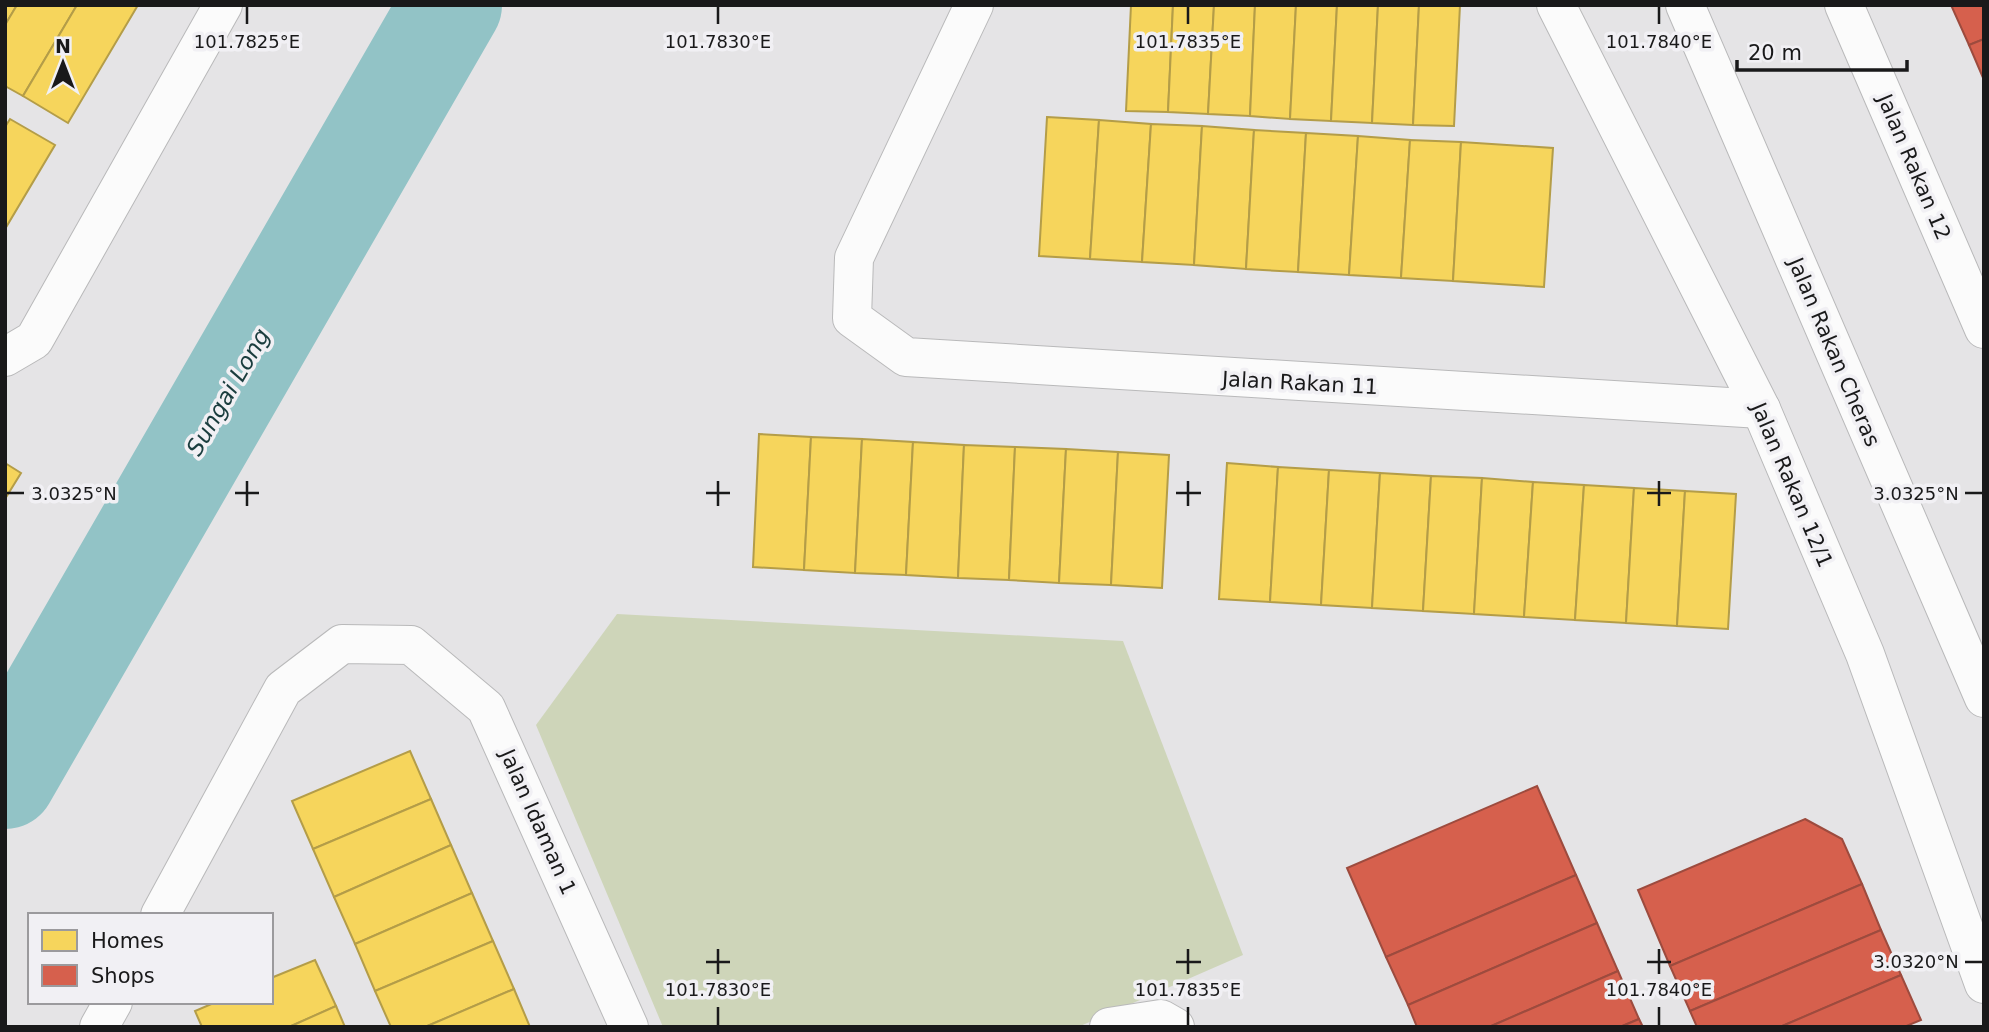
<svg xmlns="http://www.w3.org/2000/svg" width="1989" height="1032" font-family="'DejaVu Sans',sans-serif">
  <rect width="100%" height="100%" fill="#e5e4e6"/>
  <!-- green -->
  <path fill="#ced5b9" d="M617 614 1123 641 1243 955 1078 1027H663L536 725Z"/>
  <!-- homes -->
  <g fill="#f6d55c" stroke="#b49d48" stroke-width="2">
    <path d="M5 5H17L5 25Z"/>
    <path d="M17 5H77L23 96 5 86V25Z"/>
    <path d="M77 5H138L68 123 23 96Z"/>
    <path d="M1131 5H1173L1168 112 1126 111Z"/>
    <path d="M1173 5H1214L1208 114 1168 112Z"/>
    <path d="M1214 5H1255L1250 116 1208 114Z"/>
    <path d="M1255 5H1296L1290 119 1250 116Z"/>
    <path d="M1296 5H1337L1331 121 1290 119Z"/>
    <path d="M1337 5H1378L1372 123 1331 121Z"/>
    <path d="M1378 5H1419L1413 125 1372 123Z"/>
    <path d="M1419 5H1460L1454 126 1413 125Z"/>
    <path d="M1047 117 1099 120 1090 259 1039 256Z"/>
    <path d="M10 119 55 145 5 229V127Z"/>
    <path d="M1099 120 1151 124 1142 262 1090 259Z"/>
    <path d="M1151 124 1202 126 1194 265 1142 262Z"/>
    <path d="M1202 126 1254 130 1246 269 1194 265Z"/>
    <path d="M1254 130 1306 133 1298 272 1246 269Z"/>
    <path d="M1306 133 1358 136 1349 275 1298 272Z"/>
    <path d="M1358 136 1410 140 1401 278 1349 275Z"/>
    <path d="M1410 140 1461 142 1453 281 1401 278Z"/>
    <path d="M1461 142 1553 148 1544 287 1453 281Z"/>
    <path d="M759 434 811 437 804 570 753 567Z"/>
    <path d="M811 437 862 439 855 573 804 570Z"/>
    <path d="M862 439 913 442 906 575 855 573Z"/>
    <path d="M913 442 964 445 958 578 906 575Z"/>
    <path d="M964 445 1015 447 1009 580 958 578Z"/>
    <path d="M1015 447 1066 449 1059 583 1009 580Z"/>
    <path d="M1066 449 1118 452 1111 585 1059 583Z"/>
    <path d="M1118 452 1169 455 1162 588 1111 585Z"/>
    <path d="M5 463 21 473 5 499Z"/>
    <path d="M1227 463 1278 467 1270 602 1219 599Z"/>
    <path d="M1278 467 1329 470 1321 605 1270 602Z"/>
    <path d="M1329 470 1380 473 1372 608 1321 605Z"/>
    <path d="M1380 473 1431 476 1423 611 1372 608Z"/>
    <path d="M1431 476 1482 478 1474 614 1423 611Z"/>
    <path d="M1482 478 1533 482 1524 617 1474 614Z"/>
    <path d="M1533 482 1584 485 1575 620 1524 617Z"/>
    <path d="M1584 485 1634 488 1626 623 1575 620Z"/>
    <path d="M1634 488 1685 491 1677 626 1626 623Z"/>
    <path d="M1685 491 1736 494 1728 629 1677 626Z"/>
    <path d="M410 751 431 799 313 849 292 801Z"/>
    <path d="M431 799 451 845 334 897 313 849Z"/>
    <path d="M451 845 472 893 355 944 334 897Z"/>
    <path d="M472 893 493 941 375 991 355 944Z"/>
    <path d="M493 941 514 989 425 1027H391L375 991Z"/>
    <path d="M315 960 336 1006 289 1027H202L195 1011 216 1002H271V978Z"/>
    <path d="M514 989 530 1027H425Z"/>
    <path d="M336 1006 345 1027H289Z"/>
  </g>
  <!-- shops -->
  <g fill="#d6604d" stroke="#9d4b3e" stroke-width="2">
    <path d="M1951 5H1984V39L1969 45Z"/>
    <path d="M1984 39V80L1969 45Z"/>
    <path d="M1537 786 1576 875 1386 957 1347 868Z"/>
    <path d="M1805 819 1842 839 1862 884 1670 966 1638 890Z"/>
    <path d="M1576 875 1597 923 1408 1005 1386 957Z"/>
    <path d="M1862 884 1881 930 1690 1011 1670 966Z"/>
    <path d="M1597 923 1618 971 1489 1027H1417L1408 1005Z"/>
    <path d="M1881 930 1901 975 1780 1027H1697L1690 1011Z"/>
    <path d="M1618 971 1639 1019 1620 1027H1489Z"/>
    <path d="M1901 975 1921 1020 1904 1027H1780Z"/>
    <path d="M1639 1019 1643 1027H1620Z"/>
  </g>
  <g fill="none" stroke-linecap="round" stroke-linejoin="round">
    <!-- river -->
    <path stroke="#92c3c6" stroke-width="102" d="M5 778 451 5"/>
    <!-- minor casing -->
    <g stroke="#b9b9ba" stroke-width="40">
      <g id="minor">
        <path d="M974 5 854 258 852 318 906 357 1761 409"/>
        <path d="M1556 5 1761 409 1865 654 1984 984"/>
        <path d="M1685 5 1984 698"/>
        <path d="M1844 5 1984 329"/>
        <path d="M5 357 34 340 223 5"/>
        <path d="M160 915 283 689 342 644 411 645 486 708 629 1027"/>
        <path d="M99 1027 113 1002"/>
        <path d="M1109 1027 1161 1019 1175 1027"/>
      </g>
    </g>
    <!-- minor -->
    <use href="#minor" stroke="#fbfbfb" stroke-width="38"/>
  </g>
  <!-- ticks -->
  <path fill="none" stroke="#19191a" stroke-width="2.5" d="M247 7V24M718 7V24M1188 7V24M1659 7V24M247 481V506M718 481V506M1188 481V506M1659 481V506M7 493H24M235 493H259M706 493H730M1176 493H1201M1647 493H1671M1965 493H1982M718 949V974M1188 949V974M1659 949V974M706 962H730M1176 962H1201M1647 962H1671M1965 962H1982M718 1007V1025M1188 1007V1025M1659 1007V1025"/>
  <g text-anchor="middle" stroke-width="7" stroke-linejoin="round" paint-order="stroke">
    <!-- street labels -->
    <g font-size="21" fill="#19191a" stroke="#f1f0f4">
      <text transform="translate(1914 167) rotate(67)" y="7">Jalan Rakan 12</text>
      <text transform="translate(1834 352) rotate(67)" y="7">Jalan Rakan Cheras</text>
      <text transform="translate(1300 383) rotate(3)" y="7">Jalan Rakan 11</text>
      <text transform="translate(1792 485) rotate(67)" y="7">Jalan Rakan 12/1</text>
      <text transform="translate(538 822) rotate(66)" y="7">Jalan Idaman 1</text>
    </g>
    <!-- water labels -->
    <g font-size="23" font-style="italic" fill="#1a3d3e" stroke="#f1f0f4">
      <text transform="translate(228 392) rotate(-60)" y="8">Sungai Long</text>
    </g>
  </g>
  <g font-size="18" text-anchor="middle" fill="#19191a" stroke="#f1f0f4" stroke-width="7" stroke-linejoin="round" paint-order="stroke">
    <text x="247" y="48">101.7825°E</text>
    <text x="718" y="48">101.7830°E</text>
    <text x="1188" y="48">101.7835°E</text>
    <text x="1659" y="48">101.7840°E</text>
    <text x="74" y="500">3.0325°N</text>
    <text x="1916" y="500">3.0325°N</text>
    <text x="1916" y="968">3.0320°N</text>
    <text x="718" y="996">101.7830°E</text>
    <text x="1188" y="996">101.7835°E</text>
    <text x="1659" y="996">101.7840°E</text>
  </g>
  <!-- border -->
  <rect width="1989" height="1032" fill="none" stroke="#19191a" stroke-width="14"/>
  <!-- legend -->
  <rect x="28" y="913" width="245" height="91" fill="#f1f0f4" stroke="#9b9a9d" stroke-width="2"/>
  <rect x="42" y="930" width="35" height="21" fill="#f6d55c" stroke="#9b9a9d" stroke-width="2"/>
  <text x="91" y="948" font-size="21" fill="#19191a">Homes</text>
  <rect x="42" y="965" width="35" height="21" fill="#d6604d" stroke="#9b9a9d" stroke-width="2"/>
  <text x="91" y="983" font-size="21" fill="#19191a">Shops</text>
  <!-- north arrow -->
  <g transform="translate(63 63)" stroke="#f1f0f4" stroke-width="5" paint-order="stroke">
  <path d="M0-5L12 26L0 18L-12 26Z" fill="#19191a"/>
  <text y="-10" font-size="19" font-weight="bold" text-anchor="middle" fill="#19191a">N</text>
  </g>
  <!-- scale -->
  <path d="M1737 60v10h170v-10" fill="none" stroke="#19191a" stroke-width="3.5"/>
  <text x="1748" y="60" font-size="21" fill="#19191a" stroke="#f1f0f4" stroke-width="5" paint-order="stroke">20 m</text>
</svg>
